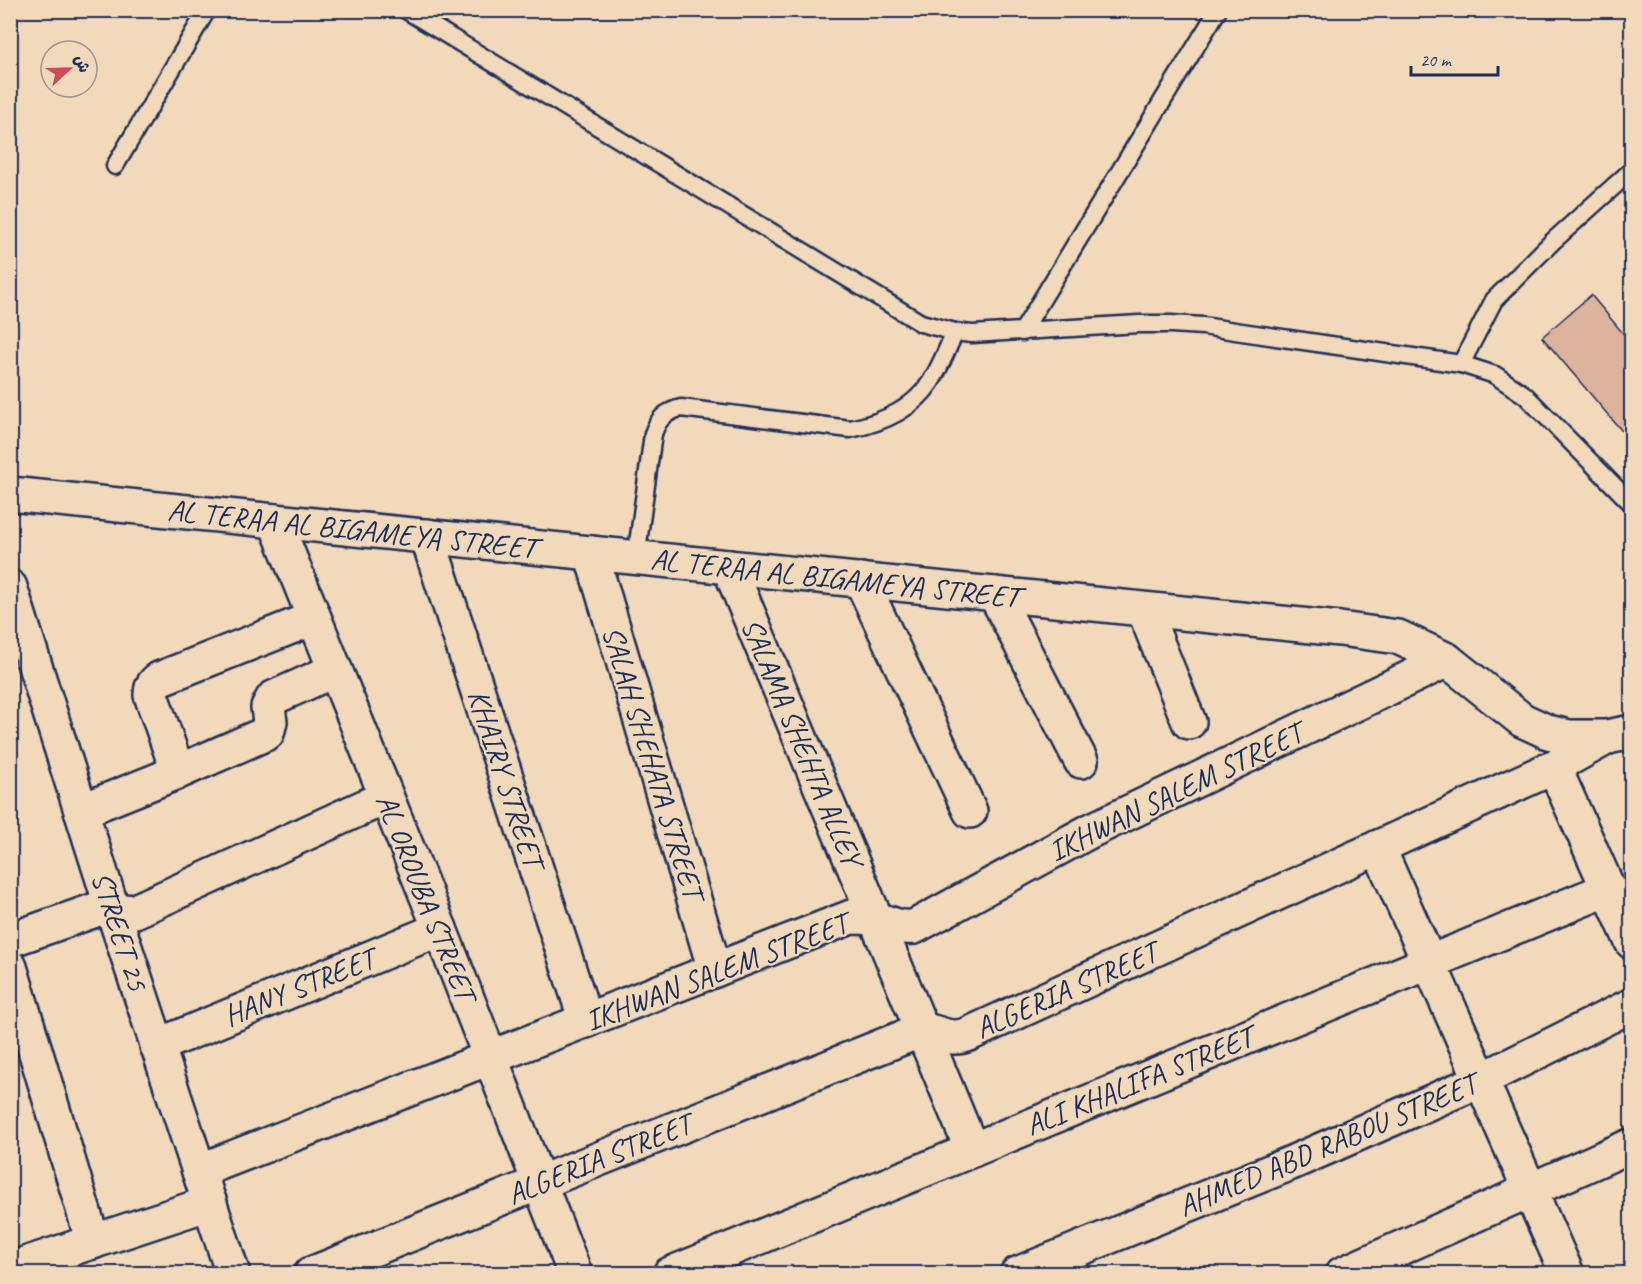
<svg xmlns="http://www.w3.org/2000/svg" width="1642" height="1284" font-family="Caveat,'Playpen Sans Arabic',sans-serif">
  <rect width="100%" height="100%" fill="#f2d9b9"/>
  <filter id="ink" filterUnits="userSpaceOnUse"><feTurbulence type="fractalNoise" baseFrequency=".0167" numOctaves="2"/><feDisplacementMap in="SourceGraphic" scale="12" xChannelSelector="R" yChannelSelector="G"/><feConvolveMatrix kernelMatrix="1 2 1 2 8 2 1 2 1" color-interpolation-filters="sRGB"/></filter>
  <g filter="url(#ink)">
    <!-- building -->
    <g fill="#ddb39e" stroke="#1b2f5e" stroke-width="1.5">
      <path d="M1128 10H1141L1138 16Z"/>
      <path d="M1591 295 1632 344V443L1542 337Z"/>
    </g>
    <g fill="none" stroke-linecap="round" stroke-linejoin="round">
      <!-- lane casing -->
      <g stroke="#1b2f5e" stroke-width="21">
        <g id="lane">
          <path d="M406 10 921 323 955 332 972 334 1139 324H1171L1203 326 1235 331 1461 364 1495 375 1525 395 1632 504"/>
          <path d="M115 166 207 10"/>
          <path d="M1022 332 1218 10"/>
          <path d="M1461 364 1494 300 1552 242 1632 170"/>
          <path d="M636 558 653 434C658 419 665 412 681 408L850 429C881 423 912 410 930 383 940 368 947 349 955 332"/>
        </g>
      </g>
      <!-- street casing -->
      <g stroke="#1b2f5e" stroke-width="38">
        <g id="street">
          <path d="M10 494 1340 629 1398 637 1447 660 1522 720 1548 732 1569 737H1607L1632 732"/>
          <path d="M275 521 440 929 575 1274"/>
          <path d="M427 536 586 1021"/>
          <path d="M591 553 715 970"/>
          <path d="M729 567 972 1150"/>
          <path d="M861 580 970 811"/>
          <path d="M10 587 112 908 233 1274"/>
          <path d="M995 594 1081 761"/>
          <path d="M1144 610 1189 722"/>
          <path d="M1554 767 1632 942"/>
          <path d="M178 772 151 695C151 688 153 683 159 679L314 618"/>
          <path d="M81 811 178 772 267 733 270 722 268 707 273 698 335 670"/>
          <path d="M1378 847 1567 1274"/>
          <path d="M10 940 101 908C113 908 123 913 135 911L386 797"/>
          <path d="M10 967 93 1242"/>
          <path d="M157 1046 440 929"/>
          <path d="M199 1171 851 917C858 917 865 917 871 918 888 921 896 929 914 927L1090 831 1447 660"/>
          <path d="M10 1269 210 1203"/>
          <path d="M311 1274 922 1030C941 1032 950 1042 969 1034L1554 767 1606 738"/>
          <path d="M670 1274 1608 889"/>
          <path d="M1017 1274 1289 1164 1481 1080 1632 1005"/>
          <path d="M1342 1274 1632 1145"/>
        </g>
      </g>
      <!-- lane -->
      <use href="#lane" stroke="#f2d9b9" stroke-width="16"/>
      <!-- street -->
      <use href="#street" stroke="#f2d9b9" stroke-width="33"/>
    </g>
  </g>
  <g text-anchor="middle" stroke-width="4.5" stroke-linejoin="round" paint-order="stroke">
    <!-- street labels -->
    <g font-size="30" fill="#1b2f5e" stroke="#f2d9b9">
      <text transform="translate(352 529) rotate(6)" y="10">AL TERAA AL BIGAMEYA STREET</text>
      <text transform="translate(835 578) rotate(6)" y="10">AL TERAA AL BIGAMEYA STREET</text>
      <text transform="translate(802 742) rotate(67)" y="10">SALAMA SHEHTA ALLEY</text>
      <text transform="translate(653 762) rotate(73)" y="10">SALAH SHEHATA STREET</text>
      <text transform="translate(506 778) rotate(72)" y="10">KHAIRY STREET</text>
      <text transform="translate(1175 792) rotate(-26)" y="10">IKHWAN SALEM STREET</text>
      <text transform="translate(426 897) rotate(68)" y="10">AL OROUBA STREET</text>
      <text transform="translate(120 931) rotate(72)" y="10">STREET 25</text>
      <text transform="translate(716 972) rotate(-21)" y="10">IKHWAN SALEM STREET</text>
      <text transform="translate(299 987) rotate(-22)" y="10">HANY STREET</text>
      <text transform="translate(1066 990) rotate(-24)" y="10">ALGERIA STREET</text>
      <text transform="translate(1139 1081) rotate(-22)" y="10">ALI KHALIFA STREET</text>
      <text transform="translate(1327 1145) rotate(-23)" y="10">AHMED ABD RABOU STREET</text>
      <text transform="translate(599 1159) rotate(-22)" y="10">ALGERIA STREET</text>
    </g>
  </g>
  <!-- margin -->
  <rect width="1642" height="1284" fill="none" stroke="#f2d9b9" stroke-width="36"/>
  <rect x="18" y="18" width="1606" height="1248" fill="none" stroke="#1b2f5e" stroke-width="2" filter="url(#ink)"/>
  <!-- north arrow -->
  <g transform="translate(69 69) rotate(68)"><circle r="28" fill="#f2d9b9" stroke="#9c9595" stroke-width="1.5"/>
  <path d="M0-4.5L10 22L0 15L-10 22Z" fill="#d1495b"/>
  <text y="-9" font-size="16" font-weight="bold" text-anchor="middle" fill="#1b2f5e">ش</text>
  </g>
  <!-- scale -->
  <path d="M1411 66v9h87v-9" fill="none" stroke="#1b2f5e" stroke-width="3"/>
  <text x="1420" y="66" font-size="18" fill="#1b2f5e" stroke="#f2d9b9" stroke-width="4.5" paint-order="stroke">20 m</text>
</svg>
